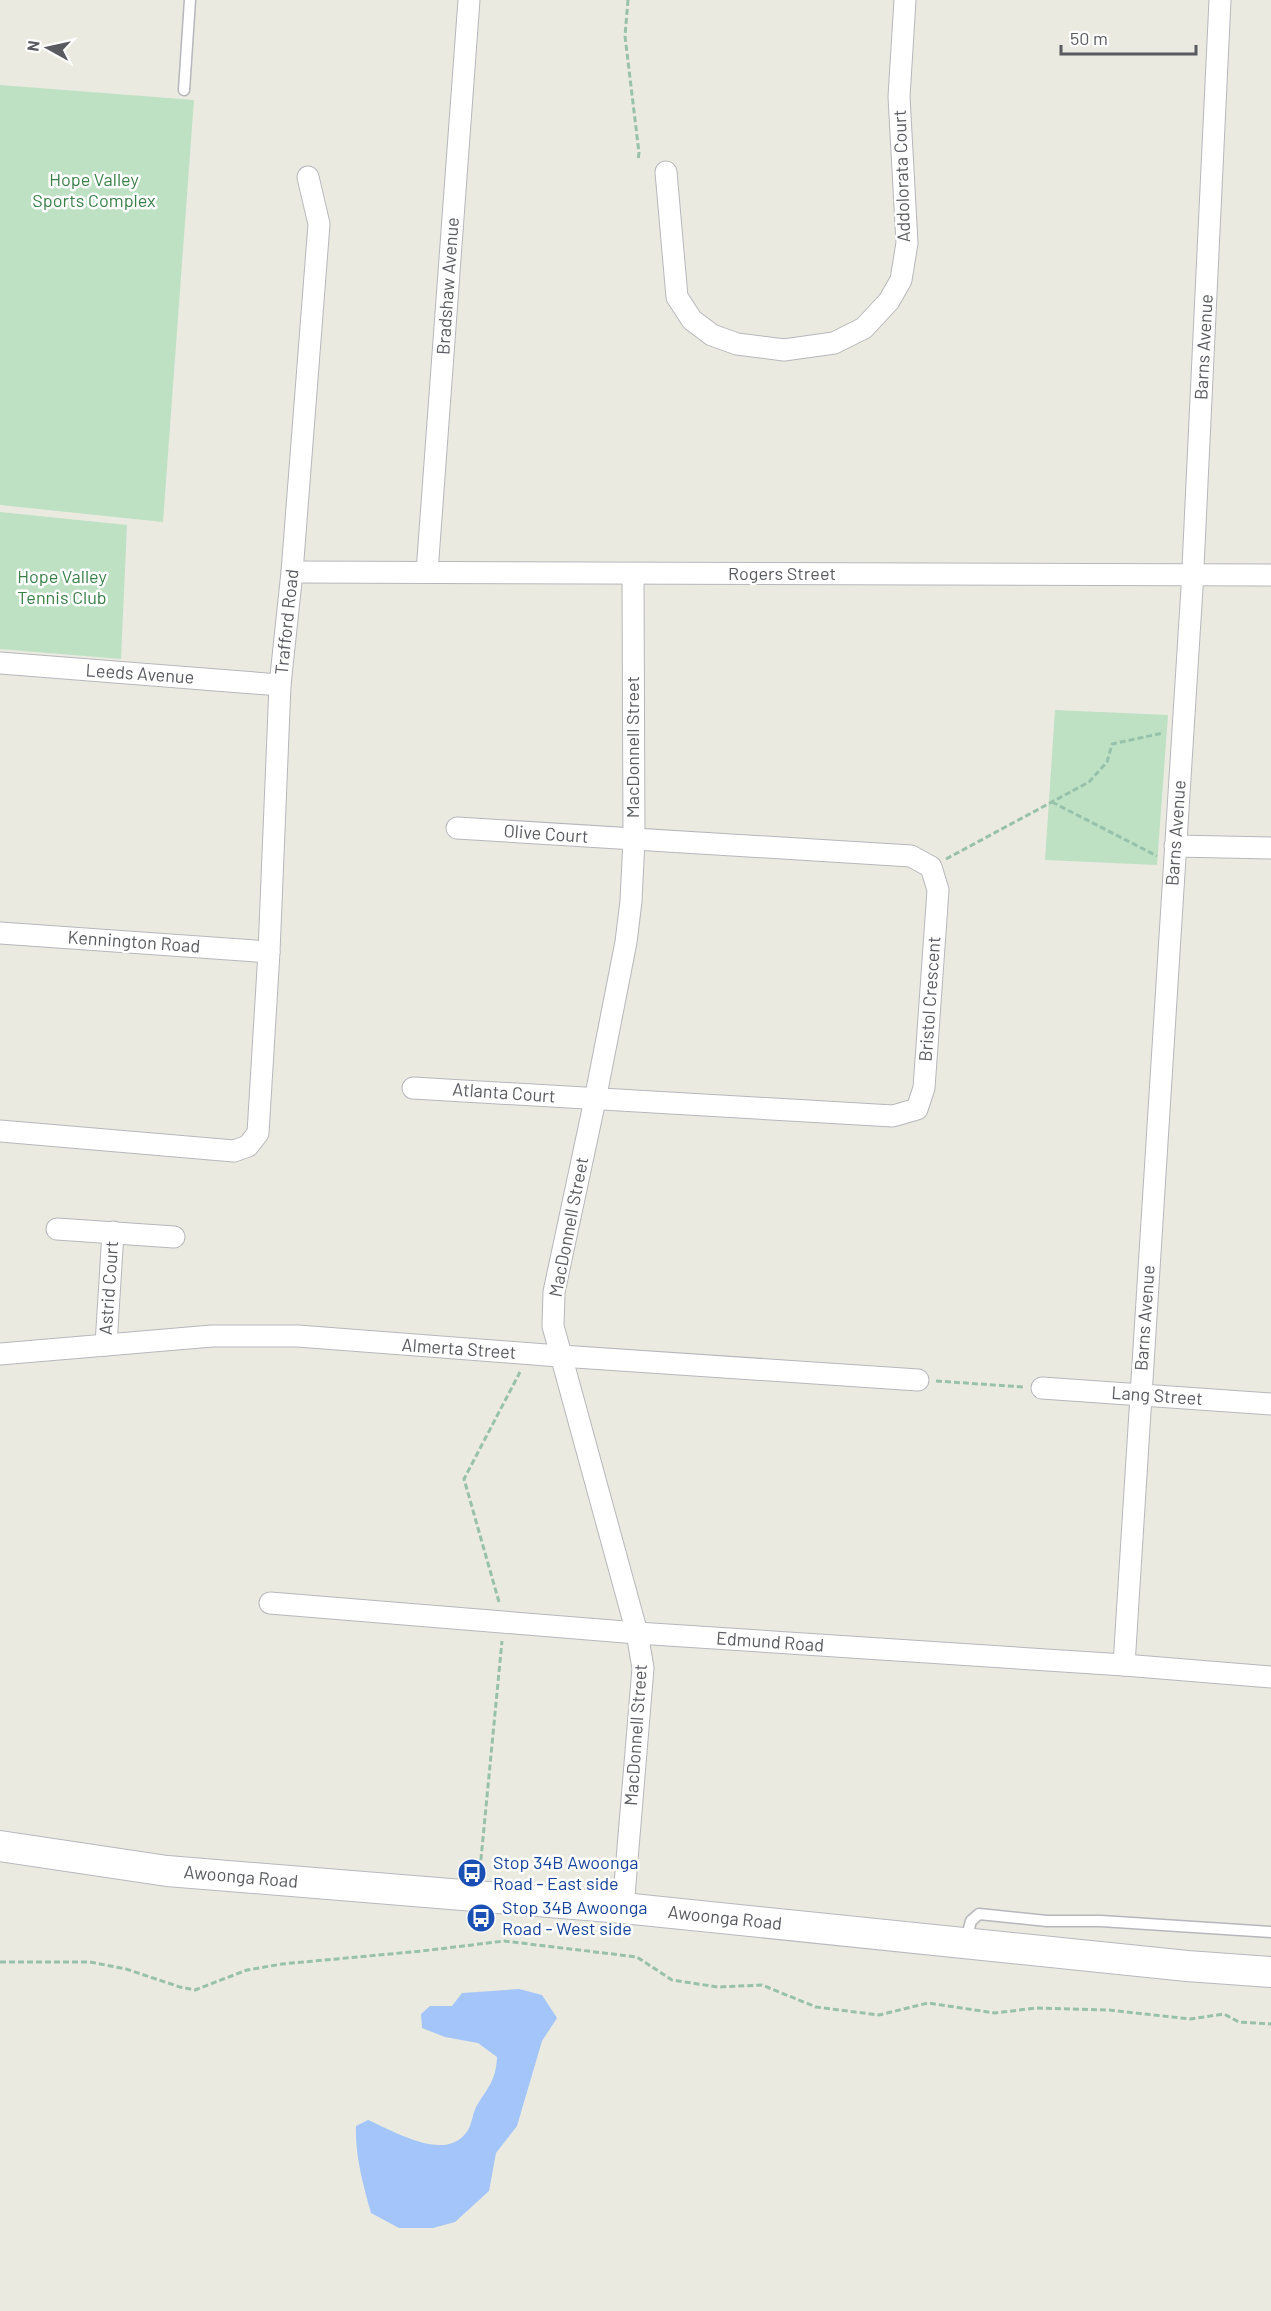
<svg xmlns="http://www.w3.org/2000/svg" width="1271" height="2311" font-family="Barlow,sans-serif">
  <rect width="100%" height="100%" fill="#ebeae0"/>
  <!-- green -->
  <g fill="#bee1c4">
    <path d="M0 85 194 100 163 522 0 505Z"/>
    <path d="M0 512 127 525 121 659 0 649Z"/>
    <path d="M1055 710 1168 715 1157 865 1045 860Z"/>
  </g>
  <!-- water -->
  <path fill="#a3c5f9" d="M519 1989 542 1995 557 2018 542 2041 517 2126 496 2153 489 2191 455 2222 433 2228H399L371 2213C363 2184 355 2156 356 2126L368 2120C394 2131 444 2162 466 2133 472 2126 472 2115 476 2107 488 2087 496 2081 497 2057L478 2043 445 2037 422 2028 421 2014 430 2006H452L462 1993Z"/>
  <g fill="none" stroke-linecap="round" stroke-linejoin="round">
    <!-- service casing -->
    <g stroke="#b6b7bc" stroke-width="13">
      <g id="service">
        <path d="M184 90 190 0"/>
        <path d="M966 1940 971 1921 979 1914 1047 1921H1101L1271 1932"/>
      </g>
    </g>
    <!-- minor casing -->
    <g stroke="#b6b7bc" stroke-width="23">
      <g id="minor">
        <path d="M666 172 677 297 692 320 712 335 737 344 784 350 834 343 864 328 889 301 901 280 907 243 899 97 905 0"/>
        <path d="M292 572 1271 575"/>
        <path d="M427 572 469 0"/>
        <path d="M0 663 280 685"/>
        <path d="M1175 846 1271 848"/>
        <path d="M0 933 269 952"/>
        <path d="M413 1088 893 1116 917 1109 924 1088 938 890 931 867 911 856 457 828"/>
        <path d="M0 1131 234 1151 248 1146 258 1133 269 952 280 685 292 572 319 224 308 177"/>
        <path d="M57 1229 174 1237"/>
        <path d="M106 1345 113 1232"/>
        <path d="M0 1354 212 1336H298L546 1355 918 1380"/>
        <path d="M1042 1388 1271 1404"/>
        <path d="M270 1603 637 1633 1124 1665 1271 1677"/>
        <path d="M1124 1665 1192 588 1220 0"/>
        <path d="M623 1908 643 1668 637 1633 553 1326 554 1292 595 1100 626 942 631 901 634 840 633 574"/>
      </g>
    </g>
    <!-- secondary casing -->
    <g stroke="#b6b8be" stroke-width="32">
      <path id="secondary" d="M0 1846 167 1871 623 1908 1187 1966 1271 1972"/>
    </g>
    <!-- path -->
    <g stroke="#98c1ab" stroke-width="3" stroke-dasharray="6 3" stroke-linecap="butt">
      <path d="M628 0 625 36 639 153 638 160"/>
      <path d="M1052 802 1157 856"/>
      <path d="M946 859 1089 782 1107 762 1112 744 1163 733"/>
      <path d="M936 1381 1023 1387"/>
      <path d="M499 1602 464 1479 520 1372"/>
      <path d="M480 1869 502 1641"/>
      <path d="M0 1962H90L126 1969 180 1987 195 1990 247 1970 282 1964 422 1951 504 1941 637 1957 672 1980 718 1987 762 1985 816 2007 879 2015 928 2003 995 2013 1036 2008 1109 2010 1190 2019 1224 2014 1239 2022 1271 2024"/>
    </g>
    <!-- service -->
    <use href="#service" stroke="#fff" stroke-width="10"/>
    <!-- minor -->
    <use href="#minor" stroke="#fff" stroke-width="21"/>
    <!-- secondary -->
    <use href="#secondary" stroke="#fff" stroke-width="30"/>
  </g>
  <!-- icons -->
  <defs>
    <g id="bus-disc" transform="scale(1.5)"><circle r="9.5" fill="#1a4fb4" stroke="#fff"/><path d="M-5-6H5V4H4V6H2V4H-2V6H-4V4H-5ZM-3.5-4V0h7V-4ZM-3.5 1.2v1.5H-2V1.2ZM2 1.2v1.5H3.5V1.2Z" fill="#fff"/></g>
  </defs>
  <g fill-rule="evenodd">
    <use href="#bus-disc" x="472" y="1873"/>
    <use href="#bus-disc" x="481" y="1918"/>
  </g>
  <g text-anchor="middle" stroke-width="5" stroke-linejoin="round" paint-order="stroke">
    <!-- street labels -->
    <g font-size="18" fill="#595b60" stroke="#fff">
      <text transform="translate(902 176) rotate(-92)" y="6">Addolorata Court</text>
      <text transform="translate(448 286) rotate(-86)" y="6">Bradshaw Avenue</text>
      <text transform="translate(1204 347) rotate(-87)" y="6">Barns Avenue</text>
      <text x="782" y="580">Rogers Street</text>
      <text transform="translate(287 622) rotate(-84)" y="6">Trafford Road</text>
      <text transform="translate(140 674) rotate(4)" y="6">Leeds Avenue</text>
      <text transform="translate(633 747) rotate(-90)" y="6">MacDonnell Street</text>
      <text transform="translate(1176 833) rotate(-86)" y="6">Barns Avenue</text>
      <text transform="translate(546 834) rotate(4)" y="6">Olive Court</text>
      <text transform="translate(134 942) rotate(4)" y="6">Kennington Road</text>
      <text transform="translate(930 999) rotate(-86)" y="6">Bristol Crescent</text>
      <text transform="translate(504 1093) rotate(4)" y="6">Atlanta Court</text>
      <text transform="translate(569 1227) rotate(-79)" y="6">MacDonnell Street</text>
      <text transform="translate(109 1288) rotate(-86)" y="6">Astrid Court</text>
      <text transform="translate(1145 1318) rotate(-86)" y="6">Barns Avenue</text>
      <text transform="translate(459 1349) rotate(4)" y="6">Almerta Street</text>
      <text transform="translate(1157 1396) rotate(4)" y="6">Lang Street</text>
      <text transform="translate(770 1642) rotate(4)" y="6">Edmund Road</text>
      <text transform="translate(636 1735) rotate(-86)" y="6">MacDonnell Street</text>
      <text transform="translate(241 1877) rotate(5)" y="6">Awoonga Road</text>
      <text transform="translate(725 1918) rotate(6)" y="6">Awoonga Road</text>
    </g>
    <!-- park labels -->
    <g font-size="18" fill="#397f48" stroke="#fff">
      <text x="94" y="186">Hope Valley<tspan x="94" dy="21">Sports Complex</tspan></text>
      <text x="62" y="583">Hope Valley<tspan x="62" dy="21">Tennis Club</tspan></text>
    </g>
    <!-- transit labels -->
    <g font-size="18" fill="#164399" stroke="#fff" text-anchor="start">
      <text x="493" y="1869">Stop 34B Awoonga<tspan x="493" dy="21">Road - East side</tspan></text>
      <text x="502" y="1914">Stop 34B Awoonga<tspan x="502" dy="21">Road - West side</tspan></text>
    </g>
  </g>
  <!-- north arrow -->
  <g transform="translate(48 48) rotate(278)" stroke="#ffffff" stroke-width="4.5" paint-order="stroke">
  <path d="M0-4.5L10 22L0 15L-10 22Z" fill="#595b60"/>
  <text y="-9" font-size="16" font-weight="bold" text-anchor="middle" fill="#595b60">N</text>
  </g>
  <!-- scale -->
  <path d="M1061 45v9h135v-9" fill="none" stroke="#595b60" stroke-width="3"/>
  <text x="1070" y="45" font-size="18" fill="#595b60" stroke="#ffffff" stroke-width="4.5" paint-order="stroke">50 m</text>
</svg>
